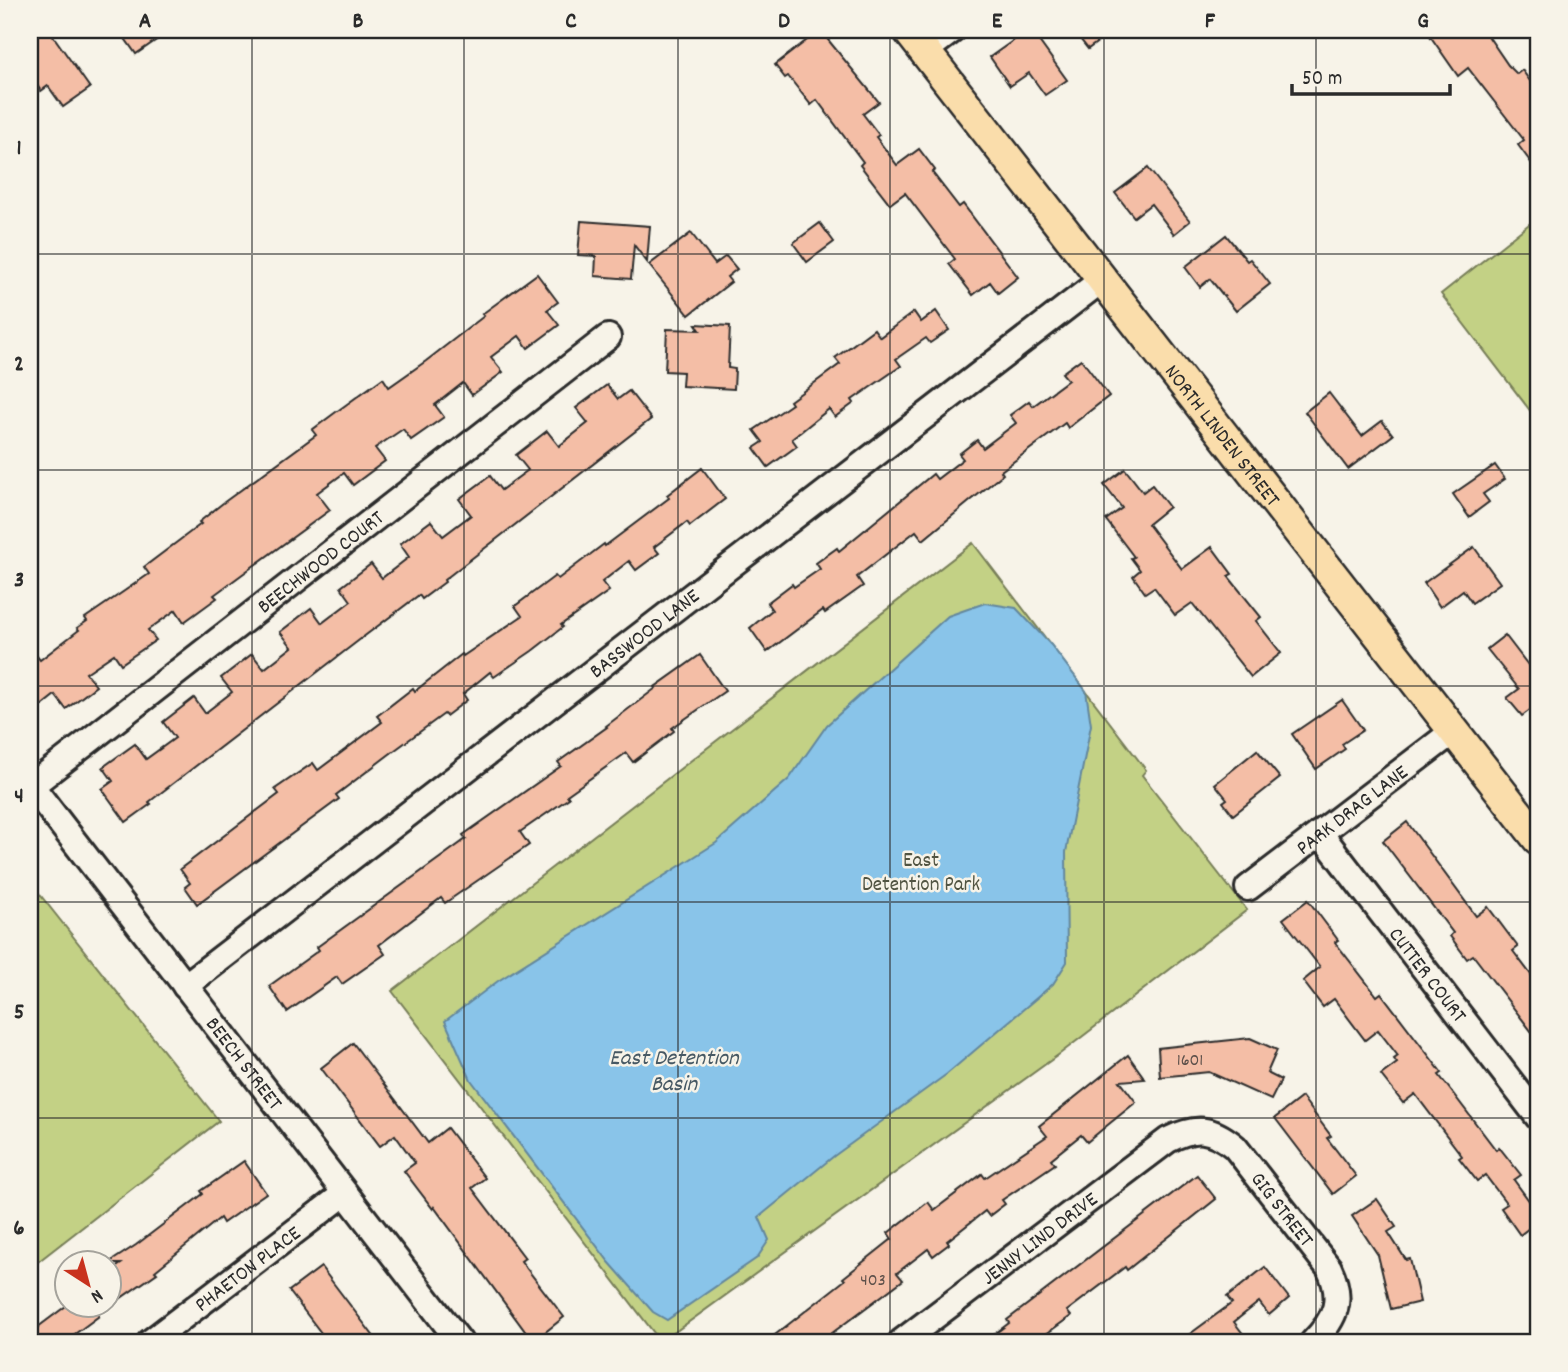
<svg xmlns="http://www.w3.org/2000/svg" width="1568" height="1372" font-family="Dekko,sans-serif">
  <rect width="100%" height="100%" fill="#f7f3e8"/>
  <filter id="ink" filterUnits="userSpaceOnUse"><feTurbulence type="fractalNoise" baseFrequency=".0143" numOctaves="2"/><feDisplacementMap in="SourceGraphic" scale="14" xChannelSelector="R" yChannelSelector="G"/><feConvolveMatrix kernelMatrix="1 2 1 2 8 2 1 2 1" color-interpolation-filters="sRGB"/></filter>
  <g filter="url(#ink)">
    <!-- green -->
    <g fill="#c3d185" stroke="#777e58" stroke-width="2">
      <path d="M1538 217V421L1441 294Z"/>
      <path d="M973 543 1146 770 1142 775 1247 910 1061 1053 661 1342 392 991Z"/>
      <path d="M30 882 219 1121 30 1268Z"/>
    </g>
    <!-- water -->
    <path fill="#89c4e9" stroke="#63879d" stroke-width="2" d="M985 603 1016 608 1051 645 1086 691 1091 725 1066 852 1067 962 1053 984 947 1074 834 1156 759 1217 769 1240 757 1258 667 1320 653 1312 609 1262 471 1080 445 1021 498 981 716 843 789 779 827 725 948 616Z"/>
    <!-- building -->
    <g fill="#f4bea6" stroke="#2b2b2b" stroke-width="2">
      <path d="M30 30H49L90 88 63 107 48 86 41 91 30 75Z"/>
      <path d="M119 30H171L136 54Z"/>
      <path d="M820 30 879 102 863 114 879 135 876 137 897 165 919 149 935 170 932 172 959 207 963 204 1018 277 998 293 990 282 973 295 949 264 955 259 905 193 890 204 860 165 863 162 817 100 811 105 788 76 785 78 775 65Z"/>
      <path d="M1028 30H1031L1067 80 1045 95 1029 73 1010 86 990 57Z"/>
      <path d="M1073 30H1114L1088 49Z"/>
      <path d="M1426 30H1484L1508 65 1517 74 1522 70 1538 92V172L1518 145 1524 140 1468 68 1458 76Z"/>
      <path d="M1148 168 1190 221 1174 234 1151 204 1134 217 1115 193Z"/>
      <path d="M581 221 650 226 647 262 634 245 631 279 595 276 596 256 578 255Z"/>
      <path d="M820 223 834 242 807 262 793 243Z"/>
      <path d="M691 233 715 264 726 256 737 269 727 277 731 282 689 315 649 265Z"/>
      <path d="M1226 235 1247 261 1250 259 1270 284 1236 311 1210 279 1200 287 1185 267Z"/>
      <path d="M537 274 558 302 547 310 559 325 528 348 519 336 491 357 503 372 472 395 463 383 435 405 444 417 411 440 403 429 375 448 385 461 353 485 344 473 317 493 330 510 214 595 217 598 184 622 176 610 148 630 156 640 121 664 114 654 86 673 96 686 66 709 55 695 41 706 30 692V647L40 660 79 630 77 628 87 621 85 618 149 574 144 567 201 524 199 522 223 503 316 435 312 430 336 412 383 378 389 387 426 361 484 316 482 314Z"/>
      <path d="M936 311 949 330 930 343 926 338 896 359 901 366 852 400 854 403 835 417 829 409 792 439 797 446 768 467 754 448 763 442 754 430 792 404 790 401 840 364 835 358 874 329 880 337 914 312 921 322Z"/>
      <path d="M696 324 730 326 728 368 735 369 734 389 682 386 683 372 665 371 667 329 700 330Z"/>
      <path d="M1081 359 1109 396 1068 428 1065 423 1001 471 1003 474 923 540 916 531 857 577 863 586 825 613 823 610 767 652 750 628 772 610 767 603 792 584 794 587 820 569 816 563 837 548 839 551 933 474 937 479 963 459 959 454 977 440 983 448 1016 423 1010 415 1029 401 1033 406 1068 380 1062 373Z"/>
      <path d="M607 385 618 399 629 391 651 419 444 580 445 582 422 599 419 595 358 641 149 802 151 804 126 822 102 789 113 781 103 767 135 744 146 759 175 738 163 722 194 698 205 713 232 692 221 678 252 654 264 669 292 647 280 632 311 608 322 623 351 601 341 587 371 564 382 578 409 557 400 544 431 521 443 536 471 515 459 499 490 476 501 490 528 470 516 455 547 431 559 446 588 423 576 408Z"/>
      <path d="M1329 393 1362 436 1382 421 1393 435 1348 469 1305 412Z"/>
      <path d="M1495 465 1505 479 1483 494 1489 502 1469 517 1453 494Z"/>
      <path d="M702 468 725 499 690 526 687 522 654 547 659 553 636 570 629 561 602 582 609 591 561 625 563 627 532 651 494 677 490 672 463 694 467 700 446 716 444 714 395 750 336 795 339 799 197 904 185 887 190 883 180 869 279 794 275 789 313 763 318 770 382 722 377 716 413 688 415 691 462 654 463 656 522 616 515 606 555 576 558 579 604 544 605 546 669 498 667 495Z"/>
      <path d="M1125 469 1143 492 1152 485 1169 507 1148 524 1182 569 1212 547 1232 574 1228 576 1261 617 1256 621 1281 653 1251 677 1192 603 1175 615 1154 587 1145 593 1133 576 1140 570 1131 558 1134 557 1106 520 1122 508 1104 485Z"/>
      <path d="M1474 547 1500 583 1472 603 1463 590 1440 607 1424 583Z"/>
      <path d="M1505 635 1538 678V704L1522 716 1507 698 1519 689 1487 649Z"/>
      <path d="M700 655 725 691 672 728 674 731 633 762 626 753 567 795 569 798 520 832 529 845 445 903 441 898 379 945 385 954 342 984 337 977 287 1012 269 986 319 950 317 947 466 839 463 835 561 766 558 762 607 727 606 726 656 688 655 687Z"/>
      <path d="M1342 700 1363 730 1342 744 1345 749 1316 769 1292 734Z"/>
      <path d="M1257 750 1280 778 1233 815 1223 802 1227 799 1215 784Z"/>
      <path d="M1407 822 1476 916 1488 907 1518 947 1513 951 1538 984V1040L1473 955 1467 959 1450 936 1453 933 1383 841Z"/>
      <path d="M1308 900 1338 940 1335 942 1377 996 1381 993 1442 1073 1439 1075 1496 1150 1499 1147 1521 1175 1514 1180 1538 1213V1221L1520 1235 1501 1208 1507 1204 1485 1175 1477 1181 1459 1158 1462 1156 1415 1094 1403 1103 1381 1075 1397 1063 1394 1059 1398 1056 1378 1030 1365 1040 1334 999 1323 1007 1303 981 1320 967 1283 919Z"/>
      <path d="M1250 1038 1277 1050 1267 1073 1281 1080 1271 1100 1209 1072 1160 1077 1158 1048Z"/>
      <path d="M353 1043 428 1143 447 1128 485 1178 472 1188 525 1258 521 1261 564 1317 533 1342 434 1207 433 1209 404 1171 415 1163 395 1135 380 1146 321 1068Z"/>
      <path d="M1128 1055 1145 1079 1120 1081 1136 1102 1104 1128 1087 1142 1081 1135 1051 1159 1055 1164 1002 1200 1005 1204 989 1216 985 1211 947 1241 949 1244 933 1256 928 1249 897 1273 903 1280 820 1342H766L845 1280 843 1278 892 1239 888 1233 928 1202 934 1210 982 1174 985 1178 1047 1136 1039 1126Z"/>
      <path d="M1302 1097 1331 1136 1327 1138 1356 1176 1333 1194 1275 1118Z"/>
      <path d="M244 1161 266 1193 223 1223 220 1218 155 1271 157 1273 108 1307V1273L121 1264H107L136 1245 203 1194 201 1191Z"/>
      <path d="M1197 1175 1216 1199 1127 1270 1125 1267 1067 1311 1071 1316 1035 1342H984L1009 1323 1007 1320Z"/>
      <path d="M1377 1199 1396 1227 1388 1232 1406 1260 1410 1259 1420 1302 1391 1309 1378 1255 1352 1216Z"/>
      <path d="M321 1267 378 1342H328L289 1291Z"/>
      <path d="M1265 1267 1289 1298 1269 1315 1259 1302 1234 1322 1244 1335 1233 1342H1179L1232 1303 1227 1297Z"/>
      <path d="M66 1306H91L99 1316 64 1342H30V1333Z"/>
    </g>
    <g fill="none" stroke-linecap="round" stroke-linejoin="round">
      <!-- minor casing -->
      <g stroke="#2b2b2b" stroke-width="30">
        <g id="minor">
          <path d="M925 51 953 30"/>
          <path id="s1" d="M30 784 460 1342"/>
          <path id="s2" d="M31 786 608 337"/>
          <path id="s3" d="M1320 833 1538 1117"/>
          <path id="s4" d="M1248 888 1455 730"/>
          <path id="s5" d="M185 986 1103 279"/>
          <path id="s6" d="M150 1342 344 1194"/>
          <path id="s7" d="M901 1342 1168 1140C1196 1126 1211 1127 1235 1147L1329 1268C1344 1300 1336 1318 1313 1342"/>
        </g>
      </g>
      <!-- major casing -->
      <g stroke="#2b2b2b" stroke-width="35">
        <g id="major">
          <path id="s8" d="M908 30 1538 839"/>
        </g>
      </g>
      <!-- minor -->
      <use href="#minor" stroke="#f7f3e8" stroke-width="24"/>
      <!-- major -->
      <use href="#major" stroke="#faddab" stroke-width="30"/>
    </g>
  </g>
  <!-- grid -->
  <path fill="none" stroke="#2b2b2b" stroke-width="2" stroke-opacity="0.55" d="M252 30V1342M464 30V1342M678 30V1342M890 30V1342M1104 30V1342M1316 30V1342M30 254H1538M30 470H1538M30 686H1538M30 902H1538M30 1118H1538"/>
  <g text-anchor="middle" stroke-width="5" stroke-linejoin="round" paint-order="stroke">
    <!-- number labels -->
    <g font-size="18" fill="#5d504a">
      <text x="1190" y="1065">1601</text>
      <text x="873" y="1285">403</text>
    </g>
    <!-- street labels -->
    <g font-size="21" fill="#2b2b2b" stroke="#f7f3e8">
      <text dy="7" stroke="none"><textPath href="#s8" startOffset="513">NORTH LINDEN STREET</textPath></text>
      <text dy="7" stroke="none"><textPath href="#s2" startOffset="366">BEECHWOOD COURT</textPath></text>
      <text dy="7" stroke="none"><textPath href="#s5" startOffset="579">BASSWOOD LANE</textPath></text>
      <text dy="7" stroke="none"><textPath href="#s4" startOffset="130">PARK DRAG LANE</textPath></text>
      <text dy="7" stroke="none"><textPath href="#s3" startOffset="178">CUTTER COURT</textPath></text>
      <text dy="7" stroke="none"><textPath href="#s1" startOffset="352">BEECH STREET</textPath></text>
      <text dy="7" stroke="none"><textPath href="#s7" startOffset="486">GIG STREET</textPath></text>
      <text dy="7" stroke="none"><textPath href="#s7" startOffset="173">JENNY LIND DRIVE</textPath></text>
      <text dy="7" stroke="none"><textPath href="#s6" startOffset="122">PHAETON PLACE</textPath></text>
    </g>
    <!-- park labels -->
    <g font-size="21" fill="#515442" stroke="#f7f3e8">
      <text x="921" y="866">East<tspan x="921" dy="24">Detention Park</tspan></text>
    </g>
    <!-- water labels -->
    <g font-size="23" font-style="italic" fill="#475964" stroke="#f7f3e8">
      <text x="674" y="1064">East Detention<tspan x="674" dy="26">Basin</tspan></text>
    </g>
  </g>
  <!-- margin -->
  <rect width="1568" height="1372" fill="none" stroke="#f7f3e8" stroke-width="77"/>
  <!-- north arrow -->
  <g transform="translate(88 1284) rotate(144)"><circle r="33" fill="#f7f3e8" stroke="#a5a39c" stroke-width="2"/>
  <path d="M0-5L12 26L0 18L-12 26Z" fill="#c8321e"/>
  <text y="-10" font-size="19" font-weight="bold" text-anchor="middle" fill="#2b2b2b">N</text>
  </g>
  <!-- scale -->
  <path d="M1292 84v10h158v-10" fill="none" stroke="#2b2b2b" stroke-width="3.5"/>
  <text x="1302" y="84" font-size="21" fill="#2b2b2b" stroke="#f7f3e8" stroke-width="5" paint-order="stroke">50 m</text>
  <rect x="38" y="38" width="1492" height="1296" fill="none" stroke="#2b2b2b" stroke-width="2.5"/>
  <g font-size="23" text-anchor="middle" font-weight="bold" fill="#2b2b2b">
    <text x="145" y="27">A</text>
    <text x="358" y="27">B</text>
    <text x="571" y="27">C</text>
    <text x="784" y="27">D</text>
    <text x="997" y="27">E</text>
    <text x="1210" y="27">F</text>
    <text x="1423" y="27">G</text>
    <text x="19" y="154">1</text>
    <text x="19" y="370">2</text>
    <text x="19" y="586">3</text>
    <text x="19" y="802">4</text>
    <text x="19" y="1018">5</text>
    <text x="19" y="1234">6</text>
  </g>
</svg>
